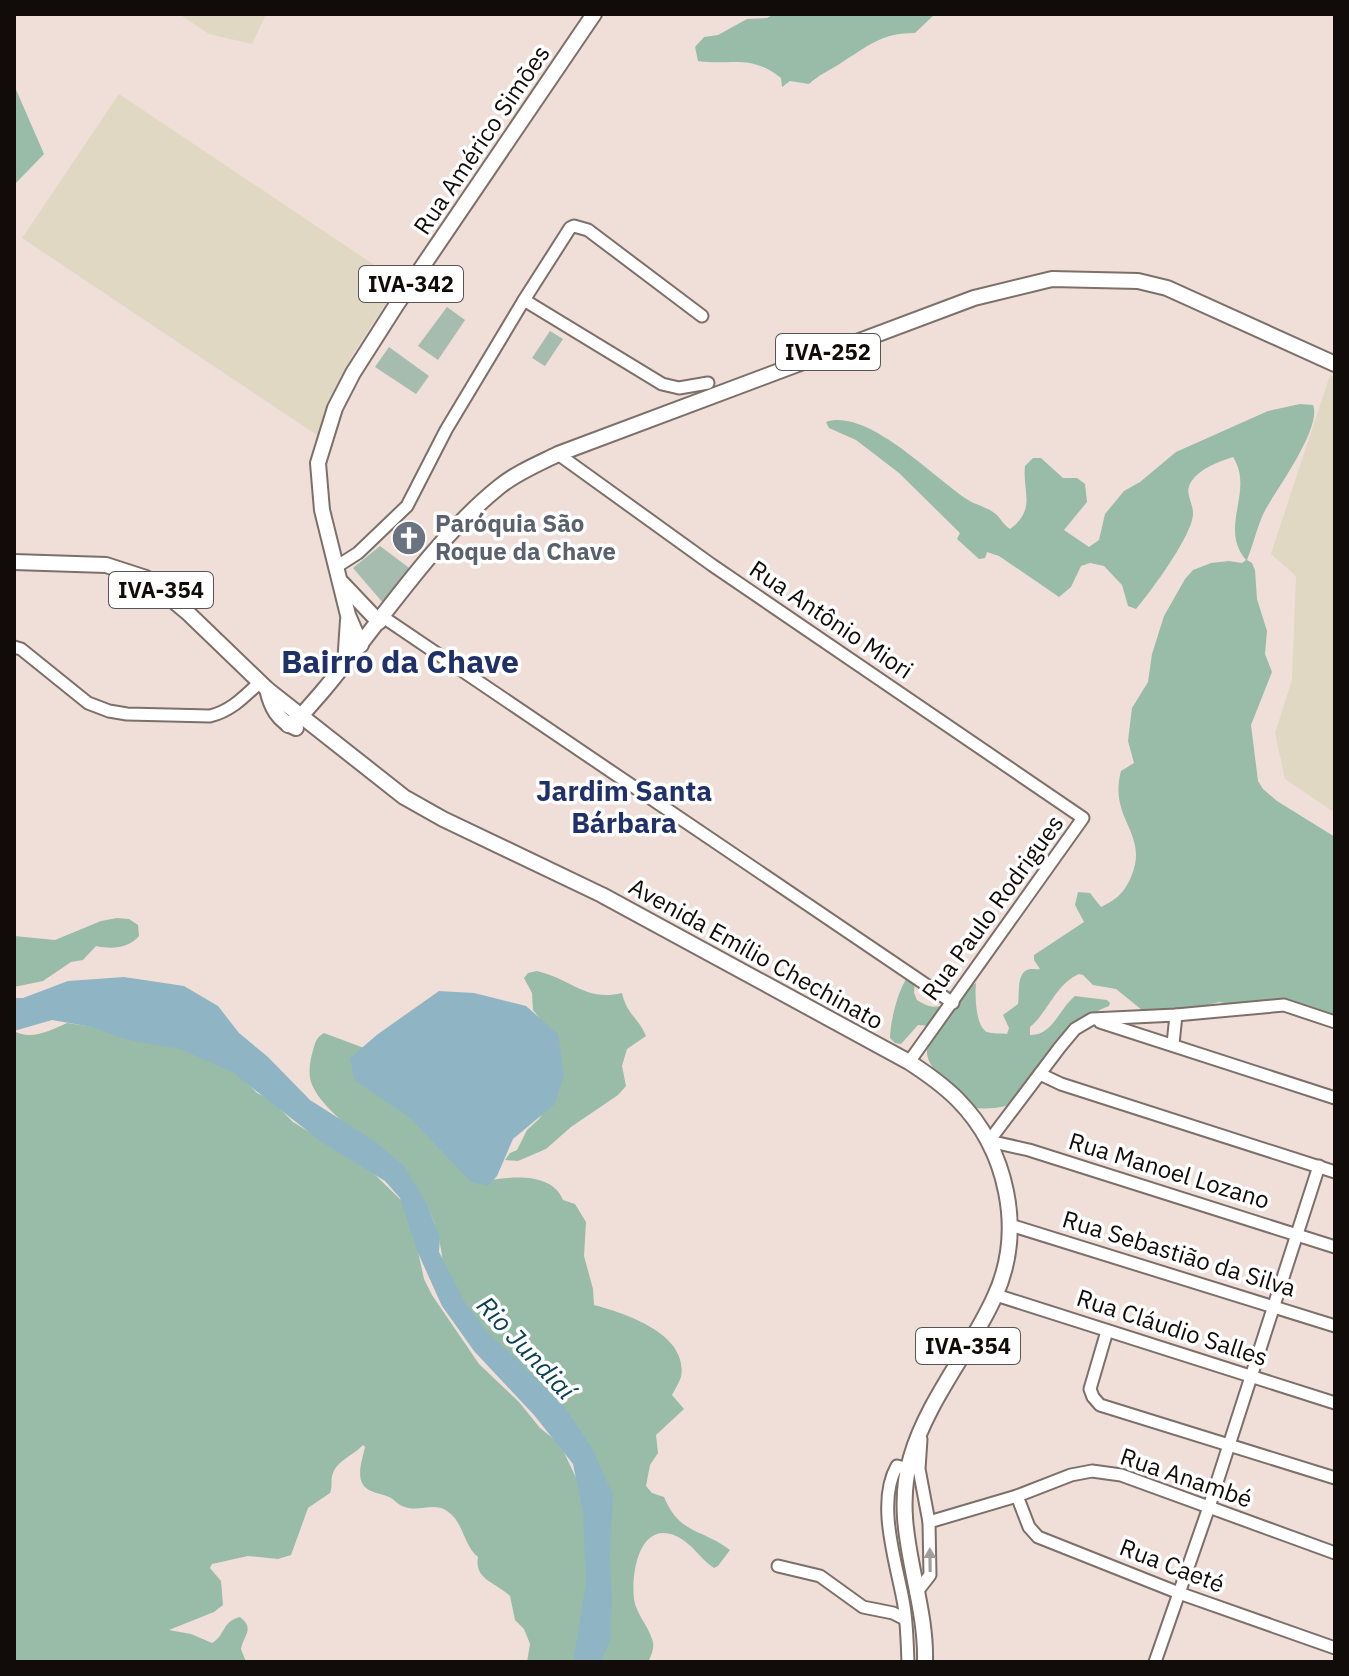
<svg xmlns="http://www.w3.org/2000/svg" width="1349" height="1676" font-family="'IBM Plex Sans',sans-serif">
  <rect width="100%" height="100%" fill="#efdfd8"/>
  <!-- industrial -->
  <g fill="#e0d8c3">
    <path d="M179 14H266L252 44 209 34Z"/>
    <path d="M119 94 400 282 352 355 320 437 22 238Z"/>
    <path d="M1330 375 1335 378V813L1285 779 1275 733 1292 680 1296 576 1271 554Z"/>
  </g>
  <!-- green -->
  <g fill="#a6bcaf">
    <path d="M447 307 465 320 438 360 418 346Z"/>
    <path d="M550 331 563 339 545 366 532 358Z"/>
    <path d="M389 347 429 376 416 394 375 367Z"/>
    <path d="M380 546 416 573 384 604 353 568Z"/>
  </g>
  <!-- forest -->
  <g fill="#99bca8">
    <path d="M774 14H935L915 33C881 33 868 46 841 63 829 71 820 74 809 84L790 81 782 87 781 78C749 53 732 66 698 61L695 47 704 37 718 35 747 19 767 18Z"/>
    <path d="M14 85 44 154 14 185Z"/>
    <path d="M1300 404 1313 405C1322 427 1279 486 1267 507 1258 522 1254 543 1247 560L1252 563 1255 570 1257 599 1267 631 1265 654 1272 672 1251 725 1258 781 1263 789 1277 801 1335 837V1016L1299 1008 1245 1007 1219 1002 1185 1011 1142 1010 1116 989 1093 985 1083 975 1079 974C1055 985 1049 1011 1030 1027V1035C1052 1036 1060 1008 1075 996L1107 1000 1110 1003 1109 1006C1092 1013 1075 1022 1063 1038 1033 1078 1035 1113 973 1108 960 1096 926 1069 927 1052 927 1042 933 1035 931 1026L918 1025 901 1044 895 1043 890 1038C890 1023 898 990 907 978L915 980 914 993 917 1000C945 1019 955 993 976 983 975 994 975 1026 987 1032 992 1034 1002 1033 1007 1034L1009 1028 1003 1015 1018 1004C1020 995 1016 975 1027 970 1031 968 1036 970 1040 969L1034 960V955L1084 922 1075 905 1078 892 1090 893 1101 907C1117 899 1124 893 1131 877 1150 833 1108 820 1121 771L1134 763 1128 741 1132 708 1148 682 1152 654 1164 616 1185 579 1193 570 1211 563 1229 561 1242 563 1246 560C1218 527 1255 491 1233 457 1218 462 1200 468 1191 482 1184 493 1193 502 1193 513 1194 533 1150 593 1136 609L1128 606 1122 585 1104 566 1090 563 1081 566 1071 587 1059 597 999 556 987 552 985 558 979 559 957 539 960 533 899 473 856 440 829 428 826 422C867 408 932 476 965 498 973 504 984 506 993 512 1000 516 1002 524 1010 529 1037 509 1022 491 1025 466L1033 458H1041L1063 478H1077L1085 484 1087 502 1064 530 1089 547 1099 540 1105 514 1124 491 1140 482 1176 452 1268 411Z"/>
    <path d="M117 918 129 919 138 925 139 936C128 949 111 949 96 946L83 960 71 962 43 981 14 987V936L55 940 101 921Z"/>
    <path d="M537 971C571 979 586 1002 622 993 627 1015 638 1017 646 1036L627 1049 622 1066 626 1086 618 1095 571 1127 546 1149 518 1161 505 1160 510 1153 517 1150 527 1130 539 1119 549 1104 554 1036 533 1010 532 993 524 978 528 973Z"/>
    <path d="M67 1023 181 1039 240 1075 257 1093 271 1100 293 1122 369 1169 401 1200 410 1215 424 1279 432 1295 479 1364 519 1402 540 1428 560 1444 579 1484 590 1553 580 1662H527L530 1644 524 1629 515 1620 510 1596C496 1582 474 1580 478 1557 463 1545 464 1522 447 1511 434 1502 419 1512 405 1507 399 1506 394 1499 389 1497 383 1494 377 1494 371 1491 353 1483 362 1462 365 1447L363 1445C354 1455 338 1460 333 1473 330 1480 333 1486 330 1493L308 1508 291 1555 278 1559 248 1556 212 1564 210 1568 221 1581 223 1605 214 1612 169 1630 191 1634 212 1643C226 1635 221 1622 240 1617 255 1629 244 1634 241 1649L246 1662H14V1031C31 1041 51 1030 67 1023Z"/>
    <path d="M324 1033 364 1048 480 1182C506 1177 551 1170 563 1200L575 1204 586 1222 584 1256 593 1289 594 1305C625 1313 689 1334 681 1377 679 1383 675 1389 672 1395L684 1409 656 1435 658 1453 650 1465 646 1486 652 1493 664 1497C680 1535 701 1528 730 1550L718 1566 714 1568C700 1559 692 1543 676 1536 639 1520 631 1574 634 1599 636 1614 648 1625 652 1639 655 1646 652 1655 648 1662H600L609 1511 444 1282C443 1250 438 1221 420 1194 398 1159 316 1113 310 1078 309 1070 310 1061 312 1054 315 1044 315 1038 324 1033Z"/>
  </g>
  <!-- water -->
  <g fill="#8fb5c5">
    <path d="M124 977 184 986 218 1006 239 1033 268 1057 310 1100 376 1142 404 1166 426 1202 440 1237 439 1252 466 1304 489 1334 522 1364 566 1409 592 1448 613 1495 610 1557 612 1598 610 1640 601 1662H573L586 1582 583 1513 573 1464 534 1415 474 1351 442 1306 418 1253 400 1198 385 1181 323 1143 232 1072 180 1049 128 1040 92 1027 52 1020 14 1031V998H23L68 981Z"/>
    <path d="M439 991 474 993 526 1006 558 1034 564 1075 555 1104 513 1139 497 1176 488 1186 471 1182 410 1118 354 1080 350 1058 378 1034Z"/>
  </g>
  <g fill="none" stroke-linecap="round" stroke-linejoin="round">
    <!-- minor casing -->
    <g stroke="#7d6f69" stroke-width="15">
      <g id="minor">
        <path d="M524 300 570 228 574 226 588 230 702 316"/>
        <path d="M558 454 712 565 1083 818 909 1062"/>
        <path d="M336 567 358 553 407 506 446 430 524 300 662 384 679 388 708 383"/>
        <path d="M383 617 953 1003"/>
        <path d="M14 647 21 649 88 703 109 711 127 714 210 716C231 711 244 697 260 682"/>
        <path d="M1100 1022 1335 1098"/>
        <path d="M1335 1022 1284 1005 1176 1015 1092 1019 1075 1029 1060 1047 989 1141 1029 1150 1335 1247"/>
        <path d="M1173 1044 1176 1015"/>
        <path d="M1040 1074 1061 1084 1335 1172"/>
        <path d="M1010 1225 1335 1326"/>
        <path d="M996 1295 1335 1403"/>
        <path d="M1107 1331 1090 1389 1093 1397 1100 1405 1335 1478"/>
        <path d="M1017 1496 1029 1527 1038 1537 1179 1593 1335 1648"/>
        <path d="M929 1522 1017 1496 1071 1475 1092 1471 1121 1475 1335 1553"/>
        <path d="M778 1566 820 1576 863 1607 893 1613 905 1619"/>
        <path d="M916 1593 930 1575 929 1522 919 1469 921 1439"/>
        <path d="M908 1662C907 1641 907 1620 903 1600 896 1562 876 1502 897 1466L909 1469"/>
        <path d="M1155 1662 1209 1507 1319 1166"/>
      </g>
    </g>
    <!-- major casing -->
    <g stroke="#7d6f69" stroke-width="18">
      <g id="major">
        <path d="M14 562 106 565 146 578 187 612 267 689 404 797 443 819 602 895 909 1062C926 1073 942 1084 957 1099 1007 1149 1025 1230 995 1296 971 1350 928 1399 911 1457 890 1528 927 1593 925 1662"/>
        <path d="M342 583 379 622"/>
        <path d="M361 645 348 615 322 510 318 463 335 408 353 373 397 304 594 14"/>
        <path d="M345 665 348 620"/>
        <path d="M267 689C271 707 278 721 296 728"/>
        <path d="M288 725 301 716 322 692C377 627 433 540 499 487 516 473 538 464 558 454L974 298 1052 279 1138 281 1167 288 1335 364"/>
      </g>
    </g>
    <!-- minor -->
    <use href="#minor" stroke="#fff" stroke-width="11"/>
    <!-- major -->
    <use href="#major" stroke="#fff" stroke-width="14"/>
  </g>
  <!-- one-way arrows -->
  <defs><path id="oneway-solid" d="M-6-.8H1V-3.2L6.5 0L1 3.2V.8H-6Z" transform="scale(2)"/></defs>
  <use fill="#a09e9d" href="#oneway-solid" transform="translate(930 1560) rotate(-91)"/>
  <!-- icons -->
  <defs>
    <g id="church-disc" transform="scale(1.8)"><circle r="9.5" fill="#6b7280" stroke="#fff"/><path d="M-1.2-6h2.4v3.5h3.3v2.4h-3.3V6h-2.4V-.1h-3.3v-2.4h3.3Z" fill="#fff"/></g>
  </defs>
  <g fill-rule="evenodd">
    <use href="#church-disc" x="409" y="538"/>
  </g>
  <g text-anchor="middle" stroke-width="7" stroke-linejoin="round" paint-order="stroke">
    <!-- shield labels -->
    <g fill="#fff" stroke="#585554" stroke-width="2">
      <rect x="359" y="266" width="104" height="36" rx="6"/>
      <rect x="776" y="334" width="104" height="36" rx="6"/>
      <rect x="109" y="572" width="104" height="36" rx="6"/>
      <rect x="916" y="1328" width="104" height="36" rx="6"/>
    </g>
    <g font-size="22" font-weight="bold" fill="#110c0a">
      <text x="411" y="292">IVA-342</text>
      <text x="828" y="360">IVA-252</text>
      <text x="161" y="598">IVA-354</text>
      <text x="968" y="1354">IVA-354</text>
    </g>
    <!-- street labels -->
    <g font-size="24" fill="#110c0a" stroke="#fff">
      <text transform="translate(482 140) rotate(-56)" y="8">Rua Américo Simões</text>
      <text transform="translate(831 620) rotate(34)" y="8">Rua Antônio Miori</text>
      <text transform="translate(993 908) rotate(-54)" y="8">Rua Paulo Rodrigues</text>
      <text transform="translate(756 954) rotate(29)" y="8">Avenida Emílio Chechinato</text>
      <text transform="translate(1169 1171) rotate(17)" y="8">Rua Manoel Lozano</text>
      <text transform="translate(1179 1254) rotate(17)" y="8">Rua Sebastião da Silva</text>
      <text transform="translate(1172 1328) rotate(18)" y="8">Rua Cláudio Salles</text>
      <text transform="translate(1186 1478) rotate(19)" y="8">Rua Anambé</text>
      <text transform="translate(1172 1566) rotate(21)" y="8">Rua Caeté</text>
    </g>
    <!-- worship labels -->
    <g font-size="24" font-weight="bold" fill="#5b616d" stroke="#fff" text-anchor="start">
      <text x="435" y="532">Paróquia São<tspan x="435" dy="28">Roque da Chave</tspan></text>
    </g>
    <!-- water labels -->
    <g font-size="26" font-style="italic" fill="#0a4153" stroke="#fff">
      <text transform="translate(526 1348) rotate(47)" y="9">Rio Jundiaí</text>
    </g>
    <!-- quarter labels -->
    <g font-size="28" font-weight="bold" fill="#203068" stroke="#fff">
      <text x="624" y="801">Jardim Santa<tspan x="624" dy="32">Bárbara</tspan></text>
    </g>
    <!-- district labels -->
    <g font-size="32" font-weight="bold" fill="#203068" stroke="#fff">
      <text x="400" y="673">Bairro da Chave</text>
    </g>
  </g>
  <!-- border -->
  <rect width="1349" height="1676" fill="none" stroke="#110c0a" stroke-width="32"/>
</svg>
